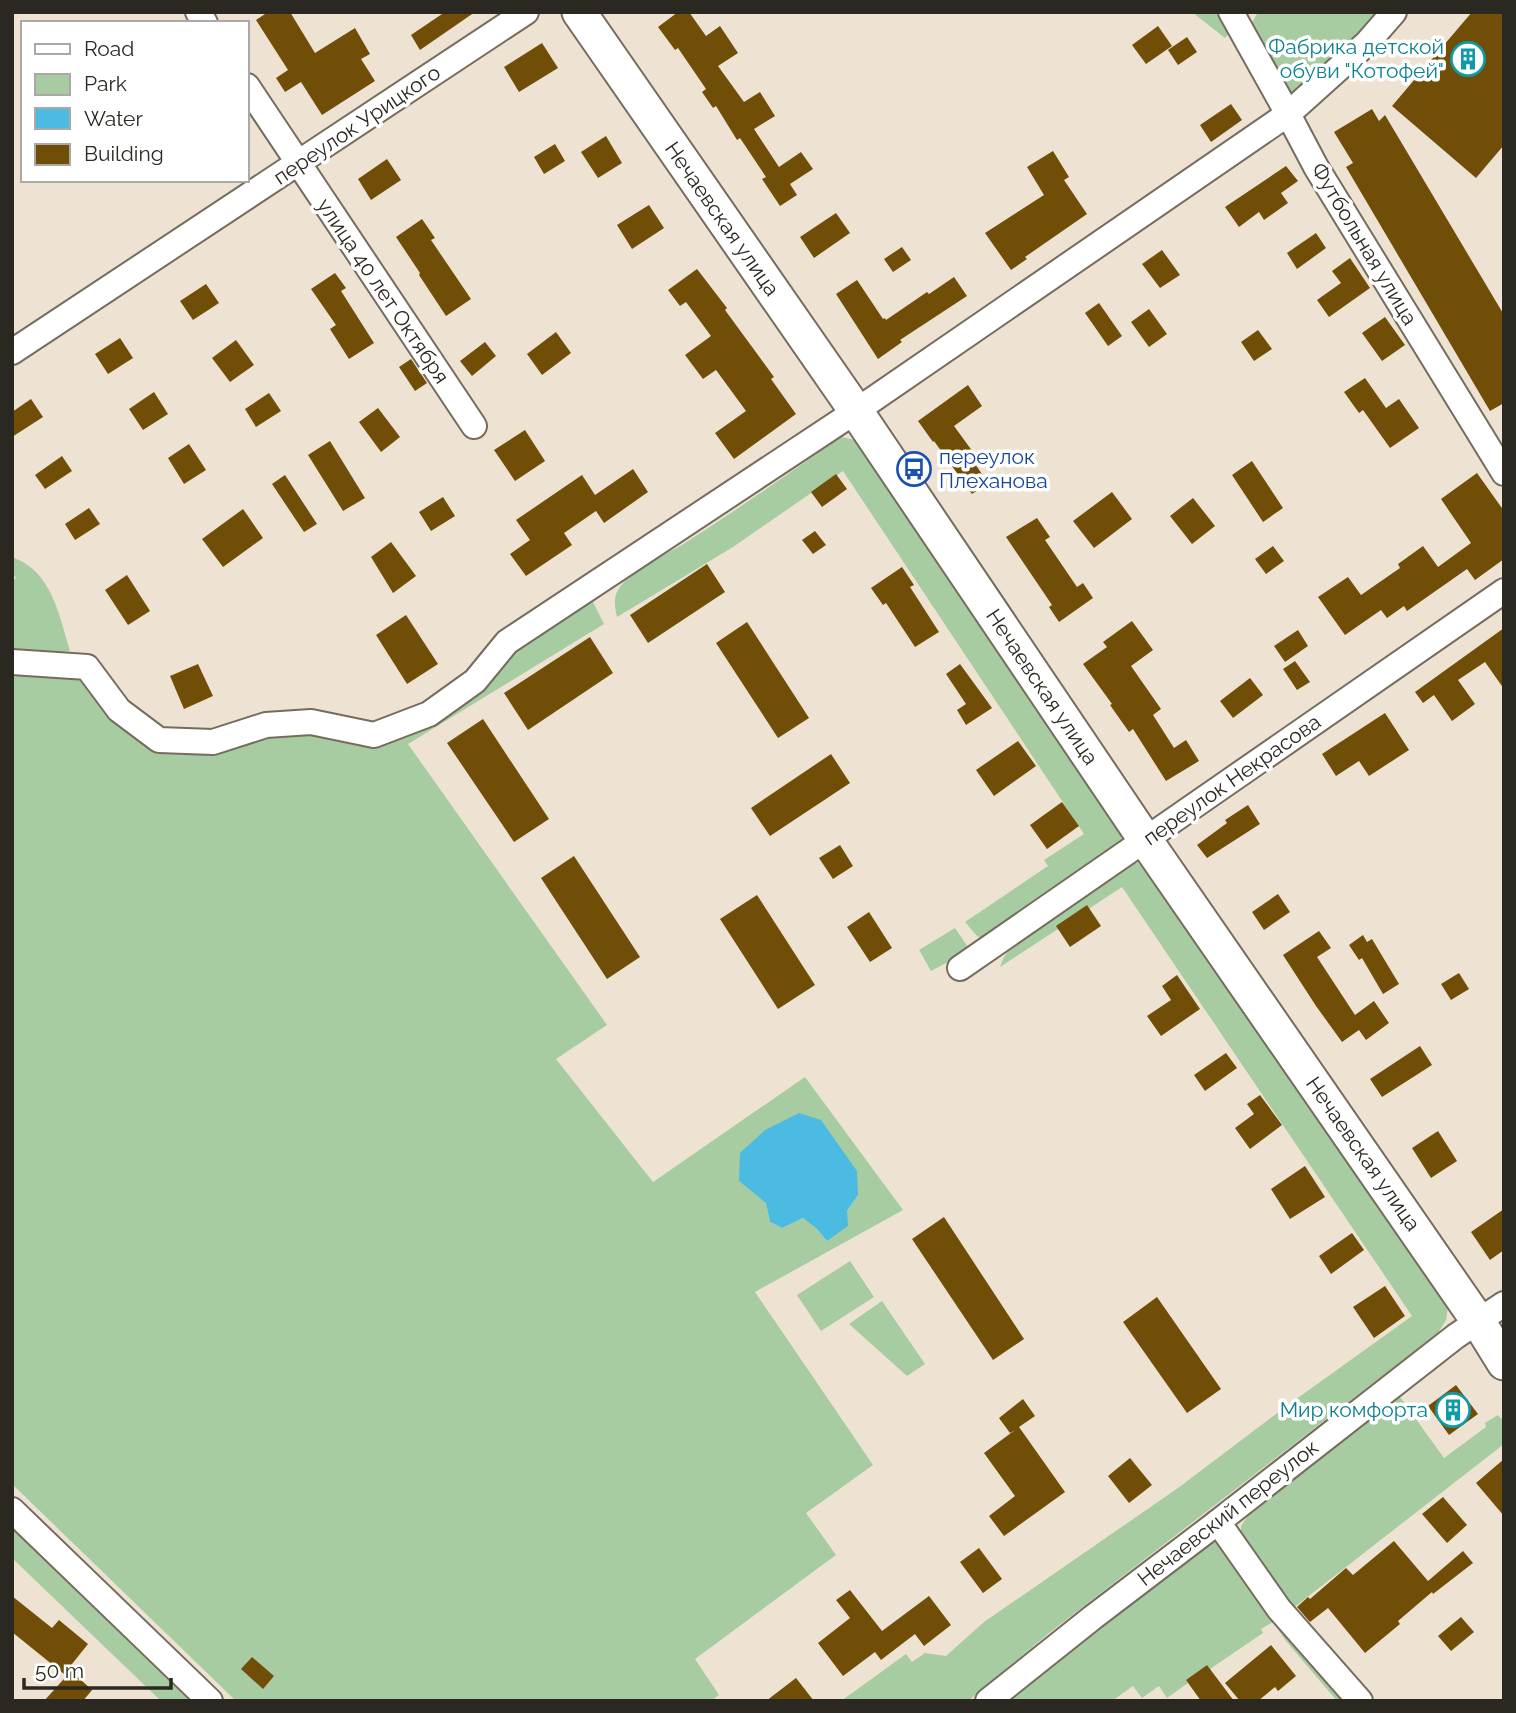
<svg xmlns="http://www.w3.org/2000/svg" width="1516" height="1713" font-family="Raleway,sans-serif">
  <rect width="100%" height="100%" fill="#eee3d3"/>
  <!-- green -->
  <g fill="#a7cca1" fill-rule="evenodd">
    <path d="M1192 12H1248L1225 38Z"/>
    <path d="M1258 12H1381L1294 97 1250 26Z"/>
    <path d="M842 437 859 441 1122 835 1121 844 983 939 977 936 965 922 1048 866 1044 860 1084 834 843 471 733 547 617 617C615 609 613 598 618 590 630 569 667 555 688 541 738 509 787 475 836 440Z"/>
    <path d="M12 557C52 571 59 615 70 651L12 659V581L16 578 12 572Z"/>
    <path d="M592 600 604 624 408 744 607 1025 556 1059 653 1182 805 1077 903 1210 755 1292 873 1465 806 1513 836 1555 695 1659 719 1695 711 1701H236L12 1484V669L75 674 129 731 261 730 335 733 444 713 492 679 512 654 565 615ZM858 1195 827 1241 817 1229 803 1218 782 1228 770 1222 766 1203Z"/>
    <path d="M1133 862 1145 864 1278 1060 1448 1307 1446 1320 1438 1333 1049 1633 968 1701H841L906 1654 912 1662 925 1653 946 1656 984 1622 1178 1488 1288 1405 1412 1316 1122 887 1000 967 1004 957 1019 937Z"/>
    <path d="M955 928 970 950 931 971 919 950Z"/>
    <path d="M850 1261 874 1297 821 1331 797 1295Z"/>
    <path d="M882 1301 925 1364 907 1376 849 1324Z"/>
    <path d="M1400 1397 1444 1458 1486 1427 1485 1423 1498 1415 1504 1422V1444L1292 1609 1331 1656 1372 1701H1367L1289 1611 1252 1557 1241 1534V1526L1251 1511Z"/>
    <path d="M12 1525 195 1701H161L12 1558Z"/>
    <path d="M1214 1542 1221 1543 1351 1701H1337L1286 1641 1273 1622 1261 1629 1263 1633 1210 1669 1207 1665 1186 1680 1188 1683 1167 1698 1159 1686 1142 1698 1133 1686 1112 1701H1005L1203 1547Z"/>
  </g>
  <!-- water -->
  <path fill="#4cbbe2" d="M799 1113 821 1120 857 1171 858 1195 847 1211 848 1226 827 1241 817 1229 803 1218 782 1228 770 1222 766 1203 739 1181 740 1153 765 1130Z"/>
  <!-- building -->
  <g fill="#714e07">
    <path d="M268 12H290L315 53 355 28 370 54 361 59 375 81 322 115 301 82 285 92 276 78 288 70 256 20Z"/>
    <path d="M445 12H475L420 50 411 35Z"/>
    <path d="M678 12H689L706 36 720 26 738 53 718 66 744 102 760 92 775 116 754 129 779 167 801 152 813 169 790 184 797 195 780 206 762 179 766 177 740 138 737 140 716 106 713 108 702 92 706 89 678 48 675 50 658 27Z"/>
    <path d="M1472 12H1504V145L1476 178 1392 106Z"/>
    <path d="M1158 26 1172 46 1146 64 1132 45Z"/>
    <path d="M1187 37 1197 52 1178 65 1168 50Z"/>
    <path d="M542 43 558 68 519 92 504 67Z"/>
    <path d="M1231 104 1242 120 1211 142 1200 125Z"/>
    <path d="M1372 109 1379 121 1385 115 1504 315V403L1490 411 1346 167 1353 163 1334 132Z"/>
    <path d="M606 136 622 163 598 178 581 152Z"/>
    <path d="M555 144 565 161 544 174 534 157Z"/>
    <path d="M1053 151 1069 177 1064 180 1087 214 1025 257 1027 259 1011 270 985 233 1044 195 1027 167Z"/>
    <path d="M387 159 401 180 371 200 358 179Z"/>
    <path d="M1286 166 1298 181 1281 193 1288 203 1264 220 1259 212 1239 227 1225 207Z"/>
    <path d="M649 205 664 228 632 249 617 225Z"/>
    <path d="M836 213 850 233 814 258 800 237Z"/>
    <path d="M422 219 435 238 431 240 471 299 446 316 419 275 420 273 396 237Z"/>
    <path d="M1316 233 1326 248 1297 269 1287 253Z"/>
    <path d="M902 247 911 260 893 272 884 259Z"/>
    <path d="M1162 250 1180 275 1160 288 1142 264Z"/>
    <path d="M1350 258 1370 288 1329 317 1317 300 1341 283 1332 271Z"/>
    <path d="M697 269 727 308 725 310 774 377 771 379 796 414 734 459 715 433 746 411 716 370 703 379 685 355 711 336 686 302 680 306 668 290Z"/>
    <path d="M335 273 346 288 341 291 374 343 349 359 330 329 336 325 311 289Z"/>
    <path d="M954 277 967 296 900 340 902 342 878 359 836 294 857 280 883 319 885 318 886 320 927 292 929 294Z"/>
    <path d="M206 284 219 303 193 320 180 301Z"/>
    <path d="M1099 303 1122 336 1108 346 1085 313Z"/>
    <path d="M1149 309 1167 334 1149 347 1131 322Z"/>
    <path d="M1385 317 1405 345 1382 361 1362 333Z"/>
    <path d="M1258 330 1272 349 1254 361 1241 342Z"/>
    <path d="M556 332 571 353 542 375 527 354Z"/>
    <path d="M120 338 133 358 108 374 95 354Z"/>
    <path d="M236 340 254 365 230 382 212 358Z"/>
    <path d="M485 342 496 356 472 376 460 361Z"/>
    <path d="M411 359 427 383 415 391 399 367Z"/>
    <path d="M1365 378 1386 408 1399 399 1419 428 1390 448 1363 410 1359 413 1344 392Z"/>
    <path d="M968 385 982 406 954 426 973 452 969 455 988 483 972 494 934 441 933 442 918 421Z"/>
    <path d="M154 392 168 414 143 430 129 409Z"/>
    <path d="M269 393 281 411 256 427 245 409Z"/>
    <path d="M31 399 43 417 12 437V412Z"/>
    <path d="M378 408 400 437 381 452 359 422Z"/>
    <path d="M525 430 545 461 515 481 494 450Z"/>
    <path d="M330 441 365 498 343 511 308 455Z"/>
    <path d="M189 444 206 470 184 484 168 458Z"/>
    <path d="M62 456 72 471 45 489 35 475Z"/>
    <path d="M1252 461 1283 508 1263 522 1232 475Z"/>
    <path d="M633 469 648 492 604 523 596 511 564 533 572 545 526 576 510 554 530 540 516 520 582 475 595 495Z"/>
    <path d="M1477 473 1504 511V559L1475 580 1467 569 1407 611 1404 606 1387 618 1381 610 1345 635 1318 597 1348 577 1361 595 1400 568 1398 564 1423 546 1438 567 1471 543 1441 499Z"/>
    <path d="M836 474 847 489 822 507 811 492Z"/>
    <path d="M285 475 317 524 304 532 272 484Z"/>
    <path d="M1112 492 1132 519 1094 548 1073 521Z"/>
    <path d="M443 497 455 516 431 531 419 512Z"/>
    <path d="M1193 498 1215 526 1192 544 1170 516Z"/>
    <path d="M89 508 100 524 75 540 65 524Z"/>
    <path d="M243 509 263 538 223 567 202 539Z"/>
    <path d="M1037 518 1050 537 1045 540 1077 587 1083 583 1093 598 1059 622 1049 607 1052 605 1006 537Z"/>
    <path d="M815 531 826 545 813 554 802 540Z"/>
    <path d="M391 542 416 576 393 593 371 557Z"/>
    <path d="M1273 546 1284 561 1266 574 1255 559Z"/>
    <path d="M707 564 725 592 648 643 630 615Z"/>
    <path d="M902 567 914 585 910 587 939 632 915 647 886 603 883 605 871 588Z"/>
    <path d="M127 575 150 611 128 625 105 590Z"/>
    <path d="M406 615 438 664 407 684 376 635Z"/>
    <path d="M1132 621 1153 650 1131 666 1161 709 1153 715 1174 748 1186 740 1199 761 1166 781 1133 729 1129 732 1110 705 1112 704 1083 664 1107 647 1103 642Z"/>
    <path d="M747 622 809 718 778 738 716 643Z"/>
    <path d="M1504 628V689L1485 662 1458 680 1475 704 1452 721 1434 695 1423 703 1415 692Z"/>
    <path d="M1298 630 1308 646 1285 662 1274 646Z"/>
    <path d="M590 637 613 673 528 730 504 693Z"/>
    <path d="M1295 661 1310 682 1297 690 1283 669Z"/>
    <path d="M198 664 213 696 184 709 170 676Z"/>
    <path d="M960 664 992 708 966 725 957 710 966 704 946 674Z"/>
    <path d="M1250 678 1263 695 1233 718 1220 701Z"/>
    <path d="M1385 713 1409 750 1369 776 1359 761 1336 776 1322 754Z"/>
    <path d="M483 719 549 819 514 842 447 743Z"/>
    <path d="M1018 741 1036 766 994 796 976 770Z"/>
    <path d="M831 754 850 783 770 836 751 808Z"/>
    <path d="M1062 802 1079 826 1047 849 1030 825Z"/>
    <path d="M1248 805 1260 824 1207 858 1197 845 1227 823 1225 820Z"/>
    <path d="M840 845 853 866 833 879 819 858Z"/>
    <path d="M574 856 640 957 607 979 541 878Z"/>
    <path d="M1278 894 1290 912 1264 930 1252 912Z"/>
    <path d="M757 895 815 985 778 1009 720 919Z"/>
    <path d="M1087 905 1101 926 1070 947 1056 926Z"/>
    <path d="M869 912 892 948 870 962 847 927Z"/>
    <path d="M1319 931 1331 948 1317 957 1355 1015 1374 1001 1389 1023 1366 1040 1359 1030 1342 1042 1316 1006 1283 955Z"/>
    <path d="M1363 935 1367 942 1372 939 1399 984 1383 994 1362 958 1359 960 1349 945Z"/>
    <path d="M1459 973 1469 989 1451 1000 1441 984Z"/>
    <path d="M1177 975 1200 1009 1161 1036 1147 1016 1171 1000 1162 986Z"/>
    <path d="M1420 1046 1432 1065 1382 1097 1370 1079Z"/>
    <path d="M1226 1053 1237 1068 1205 1091 1194 1075Z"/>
    <path d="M1260 1095 1282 1125 1250 1149 1235 1128 1254 1114 1247 1104Z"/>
    <path d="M1438 1131 1457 1161 1431 1178 1412 1148Z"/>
    <path d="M1305 1166 1325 1197 1290 1219 1271 1189Z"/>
    <path d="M1504 1209V1250L1490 1260 1471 1232Z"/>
    <path d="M944 1217 1024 1339 993 1360 912 1239Z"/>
    <path d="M1352 1233 1364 1250 1331 1274 1319 1256Z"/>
    <path d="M1385 1286 1405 1316 1374 1338 1353 1307Z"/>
    <path d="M1157 1297 1221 1389 1187 1413 1123 1322Z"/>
    <path d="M1456 1385 1478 1414 1449 1435 1428 1406Z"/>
    <path d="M1023 1399 1035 1416 1019 1427 1065 1492 1004 1536 989 1516 1015 1496 984 1453 1015 1430 1010 1433 999 1418Z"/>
    <path d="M1130 1458 1152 1485 1129 1503 1108 1476Z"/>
    <path d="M1504 1459V1516L1476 1483Z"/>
    <path d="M1443 1497 1467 1525 1447 1543 1422 1514Z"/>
    <path d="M1394 1541 1428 1581 1463 1551 1473 1563 1433 1594 1432 1592 1398 1621 1400 1624 1365 1653 1328 1608 1310 1622 1297 1607 1308 1597 1310 1599 1346 1568 1353 1575Z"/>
    <path d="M979 1548 1002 1579 983 1593 960 1562Z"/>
    <path d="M850 1590 882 1631 929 1596 951 1625 924 1646 915 1634 881 1660 875 1652 843 1676 818 1643 850 1618 836 1600Z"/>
    <path d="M12 1596 52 1628 59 1620 88 1644 64 1674 12 1632Z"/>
    <path d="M1461 1617 1474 1632 1451 1651 1438 1636Z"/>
    <path d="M1271 1645 1296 1676 1278 1691 1275 1687 1258 1701H1240L1225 1683Z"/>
    <path d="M252 1657 274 1676 263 1689 241 1669Z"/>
    <path d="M1207 1665 1234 1701H1201L1186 1680Z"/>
    <path d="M71 1671 92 1690 83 1701H44Z"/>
    <path d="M796 1678 814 1701H766Z"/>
  </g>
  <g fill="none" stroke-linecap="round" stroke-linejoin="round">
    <!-- street casing -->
    <g stroke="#756c5e" stroke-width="28">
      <g id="street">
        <path d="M198 12 205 23"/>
        <path d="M1231 12 1288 114 1316 167 1504 473"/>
        <path d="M247 86 474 426"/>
        <path d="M12 352 526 12"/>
        <path d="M12 662 87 667 119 710 159 740 213 742 266 725 311 722 374 735 429 714 475 681 507 642 856 411 1288 114 1367 43 1394 12"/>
        <path d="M960 968 1504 591"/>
        <path d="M12 1510 210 1701"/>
        <path d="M1218 1522 1279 1609 1360 1701"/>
        <path d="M988 1701 1092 1618 1218 1522 1456 1336 1504 1304"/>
      </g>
    </g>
    <!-- secondary casing -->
    <g stroke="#756c5e" stroke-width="37">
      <path id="secondary" d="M579 12 856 411 1146 841 1478 1321 1504 1363"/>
    </g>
    <!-- street -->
    <use href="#street" stroke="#fff" stroke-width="24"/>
    <!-- secondary -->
    <use href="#secondary" stroke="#fff" stroke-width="33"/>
  </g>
  <!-- icons -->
  <defs>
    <g id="building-ring" transform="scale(1.75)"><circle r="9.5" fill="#fff" stroke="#0f9aa8" stroke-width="1.5"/><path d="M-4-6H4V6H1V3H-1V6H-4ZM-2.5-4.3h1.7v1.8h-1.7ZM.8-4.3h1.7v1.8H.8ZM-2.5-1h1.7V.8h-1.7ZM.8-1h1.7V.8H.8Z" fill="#0f9aa8"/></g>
    <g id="bus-ring" transform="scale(1.75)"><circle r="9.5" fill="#fff" stroke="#1a4fb4" stroke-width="1.5"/><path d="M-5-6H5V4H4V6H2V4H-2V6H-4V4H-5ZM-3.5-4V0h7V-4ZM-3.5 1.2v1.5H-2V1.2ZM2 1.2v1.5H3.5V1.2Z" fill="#1a4fb4"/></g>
  </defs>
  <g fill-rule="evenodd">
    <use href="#building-ring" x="1468" y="59"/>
    <use href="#bus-ring" x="914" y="469"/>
    <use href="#building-ring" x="1453" y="1410"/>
  </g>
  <g text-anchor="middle" stroke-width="7" stroke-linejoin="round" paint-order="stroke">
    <!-- culture labels -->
    <g font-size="21" fill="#0d838f" stroke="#fff" text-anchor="end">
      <text x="1444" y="54">Фабрика детской<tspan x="1444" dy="24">обуви "Котофей"</tspan></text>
      <text x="1428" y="1417">Мир комфорта</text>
    </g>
    <!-- street labels -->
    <g font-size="21" fill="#2b2721" stroke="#fff">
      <text transform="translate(357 125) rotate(-34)" y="7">переулок Урицкого</text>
      <text transform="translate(722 219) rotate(55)" y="7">Нечаевская улица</text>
      <text transform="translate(1364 244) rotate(59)" y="7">Футбольная улица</text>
      <text transform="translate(383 291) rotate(56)" y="7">улица 40 лет Октября</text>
      <text transform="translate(1042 687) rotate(56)" y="7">Нечаевская улица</text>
      <text transform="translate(1232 780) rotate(-35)" y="7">переулок Некрасова</text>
      <text transform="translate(1363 1154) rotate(55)" y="7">Нечаевская улица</text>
      <text transform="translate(1228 1513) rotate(-38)" y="7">Нечаевский переулок</text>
    </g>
    <!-- transit labels -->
    <g font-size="21" fill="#164399" stroke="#fff" text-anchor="start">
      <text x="939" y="464">переулок<tspan x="939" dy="24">Плеханова</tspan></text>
    </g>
  </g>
  <!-- border -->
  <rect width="1516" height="1713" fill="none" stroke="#2b2721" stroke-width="28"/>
  <!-- legend -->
  <rect x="21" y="21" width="228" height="161" fill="#ffffff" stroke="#aaa9a6" stroke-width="2"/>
  <rect x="35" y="44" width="35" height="10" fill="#ffffff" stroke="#aaa9a6" stroke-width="2"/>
  <text x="84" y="56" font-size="21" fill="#2b2721">Road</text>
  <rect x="35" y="74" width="35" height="21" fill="#a7cca1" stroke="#aaa9a6" stroke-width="2"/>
  <text x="84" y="91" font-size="21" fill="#2b2721">Park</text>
  <rect x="35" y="108" width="35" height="21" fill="#4cbbe2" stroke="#aaa9a6" stroke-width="2"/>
  <text x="84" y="126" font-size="21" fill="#2b2721">Water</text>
  <rect x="35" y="144" width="35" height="21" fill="#714e07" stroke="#aaa9a6" stroke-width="2"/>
  <text x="84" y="161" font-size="21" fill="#2b2721">Building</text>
  <!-- scale -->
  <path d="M24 1678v10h147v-10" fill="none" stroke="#2b2721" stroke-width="3.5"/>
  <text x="35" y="1678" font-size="21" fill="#2b2721" stroke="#ffffff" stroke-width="5" paint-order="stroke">50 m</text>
</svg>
